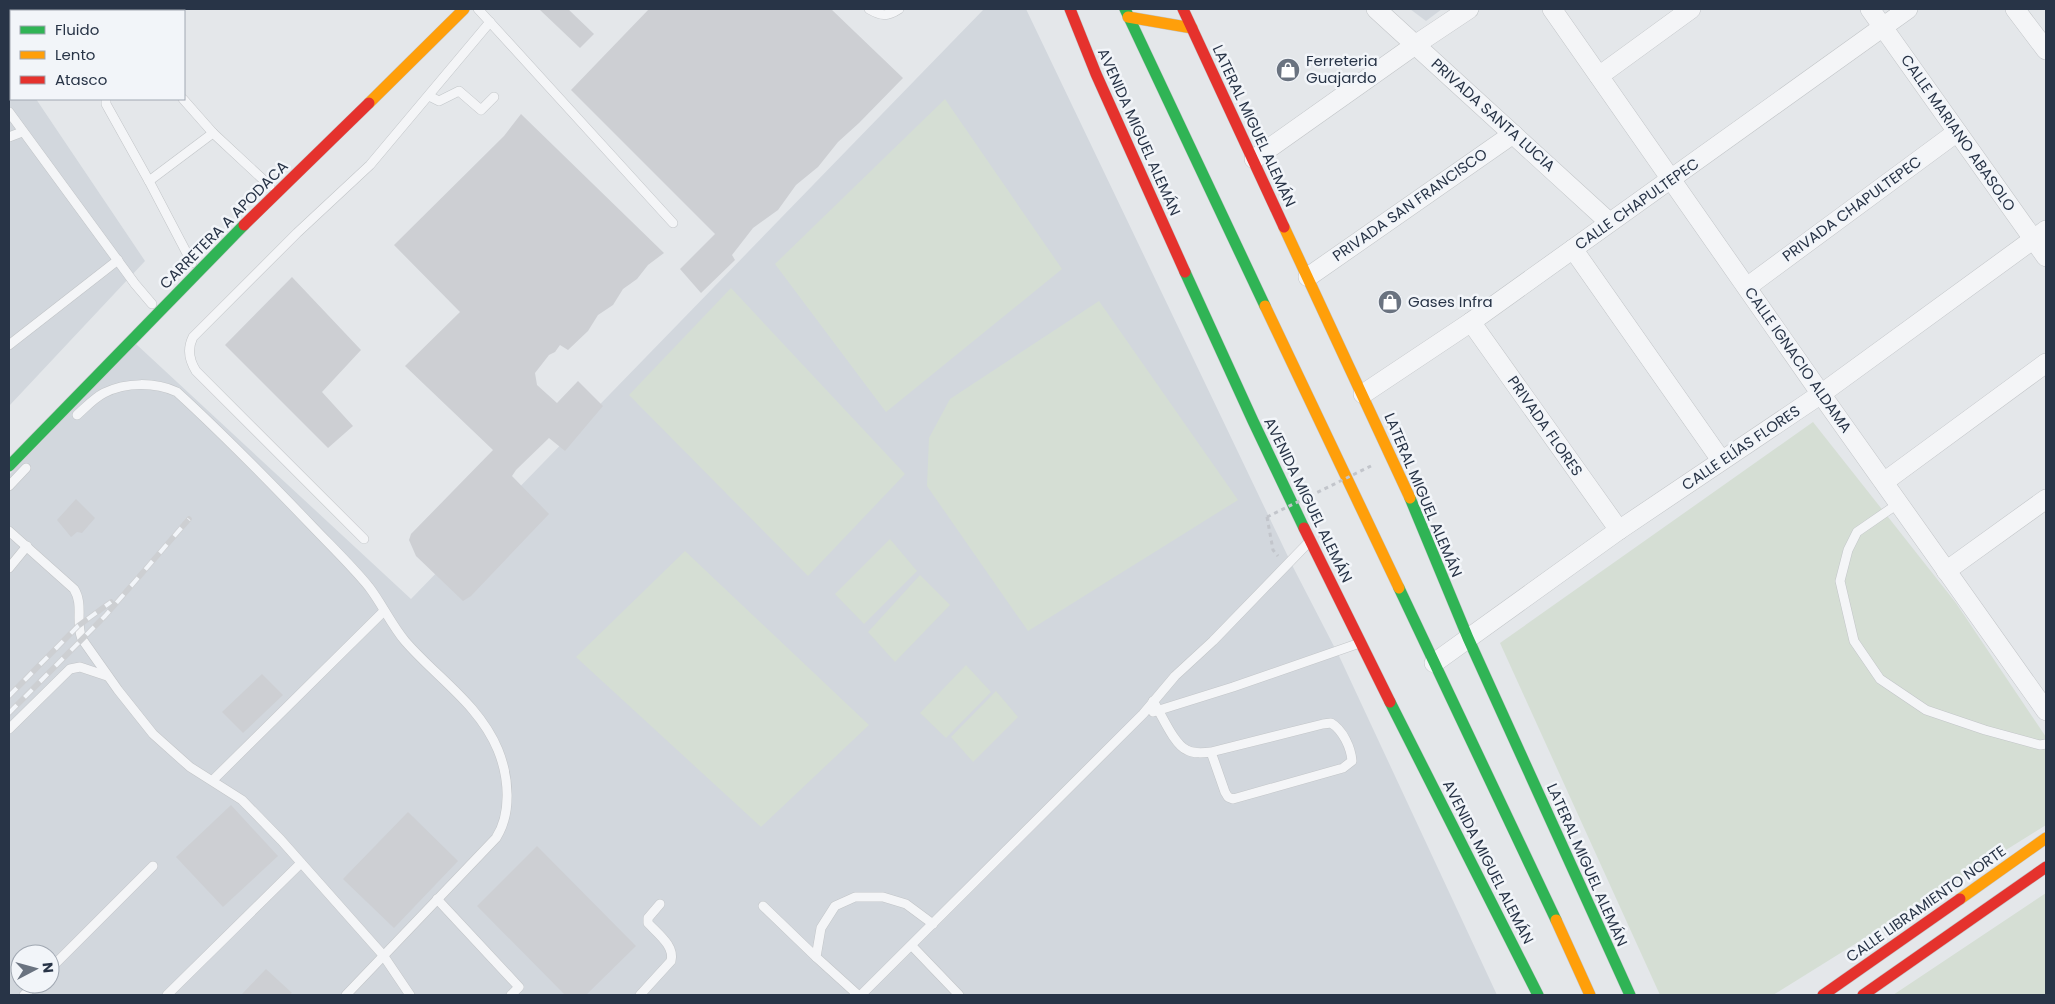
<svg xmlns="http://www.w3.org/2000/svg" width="2055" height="1004" font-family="Poppins,sans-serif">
  <rect width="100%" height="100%" fill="#e4e7ea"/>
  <!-- built -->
  <g fill="#d2d7dd" fill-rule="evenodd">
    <path d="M984 9H1026L1293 567 1340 658 1497 995H9V475L136 344 411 599ZM20 954H50V984H20Z"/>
    <path d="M1410 9H1442L1426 21Z"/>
    <path d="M9 58 11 61V99H36L145 261 9 406Z"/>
  </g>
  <!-- green -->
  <g fill="#d5ded4">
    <path d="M945 99 1062 269 886 412 775 264Z"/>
    <path d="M731 288 905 474 808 576 629 395Z"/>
    <path d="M1099 301 1238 500 1028 631 927 486 929 438 950 399Z"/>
    <path d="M1813 422 1956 603 2046 737V825L1773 995H1660L1500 643Z"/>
    <path d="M890 539 917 571 864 624 835 594Z"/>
    <path d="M685 551 869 725 761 827 576 657Z"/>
    <path d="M920 575 950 605 895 662 868 632Z"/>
    <path d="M966 665 991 692 946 738 920 713Z"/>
    <path d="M996 691 1018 717 973 762 951 737Z"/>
    <path d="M2046 893V995H1893Z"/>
  </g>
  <!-- building -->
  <g fill="#cdcfd3">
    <path d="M539 9H568L594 34 580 48Z"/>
    <path d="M649 9H831L903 78 859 123 838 142 818 167 796 185 778 210 753 228 732 255 735 260 701 293 680 269 715 234 571 90Z"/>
    <path d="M521 114 664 253 648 265 637 279 623 289 613 305 598 315 588 331 568 350 560 345 555 352 549 355 535 373 537 385 557 403 578 381 603 406 565 451 549 438 516 470 512 476 549 514 471 596 463 601 416 556 409 540 411 534 493 450 405 366 460 312 394 245 504 136Z"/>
    <path d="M292 277 361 350 322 392 353 426 328 448 225 345Z"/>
    <path d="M76 499 95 518 82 533 77 532 71 537 57 520Z"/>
    <path d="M262 674 283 695 243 733 222 712Z"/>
    <path d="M231 805 278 856 223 907 176 857Z"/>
    <path d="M408 812 458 861 394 928 343 879Z"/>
    <path d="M537 846 636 946 586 995H565L477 906Z"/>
    <path d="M266 969 292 993 289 995H241Z"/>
  </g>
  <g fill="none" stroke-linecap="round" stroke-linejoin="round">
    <!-- lane casing -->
    <g stroke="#c2c5c8" stroke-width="10">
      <g id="lane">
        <path d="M478 9 673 223"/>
        <path d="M869 9C881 16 887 17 899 9"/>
        <path d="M429 96 439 101 459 91 481 110 494 97"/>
        <path d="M106 99V104L149 181 192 263"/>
        <path d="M183 99 213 133 270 186"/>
        <path d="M9 112 135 284 152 304"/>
        <path d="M9 137 22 132"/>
        <path d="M149 181 213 133"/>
        <path d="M9 345 118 260"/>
        <path d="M77 415C85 408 94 398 104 393 126 382 155 382 177 392 224 435 268 480 312 526 331 546 352 566 369 587 382 604 391 624 405 641 436 677 479 704 498 750 509 777 512 813 496 838L346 995"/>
        <path d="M9 486 26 468"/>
        <path d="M1899 503 1857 532 1848 550 1840 581 1854 641 1880 679 1926 710 1985 730 2040 745 2046 744"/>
        <path d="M9 531 74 589C84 605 75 622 82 639L118 690 153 734 190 767 242 800 281 840 383 955 410 995"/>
        <path d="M364 539 196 371C189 360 187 349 193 337L297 233 370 165 490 22"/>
        <path d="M9 568 27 546"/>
        <path d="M1153 701C1161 713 1174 745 1187 750 1194 754 1203 753 1211 752L1323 724 1331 723C1343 730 1351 748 1352 761L1343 768 1233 799 1228 797 1225 792 1211 752"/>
        <path d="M1153 712 1233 687 1357 644"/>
        <path d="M9 729 70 669 80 667 107 676"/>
        <path d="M213 780 384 611"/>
        <path d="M437 899 519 987 511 995"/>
        <path d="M763 906 816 957"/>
        <path d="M912 946 959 995"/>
        <path d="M50 969 153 866"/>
        <path d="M24 995 36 984"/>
        <path d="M167 995 301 863"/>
        <path d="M640 995 671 961C675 946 658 934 648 923V918L660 904"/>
        <path d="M858 995 816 957 821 928 835 906 855 897H883L906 904 933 924"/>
        <path d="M861 995 1143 714 1175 676 1213 641 1309 542"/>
      </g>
    </g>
    <!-- street casing -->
    <g stroke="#c2c5c8" stroke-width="20">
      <g id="street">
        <path d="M1376 9 1609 222"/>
        <path d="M1552 9 1821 394 2046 711"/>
        <path d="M1870 9 2046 257"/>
        <path d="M2015 9 2046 50"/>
        <path d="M1599 76 1691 9"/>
        <path d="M1254 159 1415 45 1469 9"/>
        <path d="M1573 249 1721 460"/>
        <path d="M1308 277 1513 134"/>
        <path d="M1747 287 1957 132"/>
        <path d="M1471 322 1619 530"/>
        <path d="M1363 394 1471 322 1908 9"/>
        <path d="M1884 482 2046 363"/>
        <path d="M1946 571 2046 499"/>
        <path d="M1434 663 1619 530 1821 394 2046 230"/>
      </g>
    </g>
    <!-- fast casing -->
    <g stroke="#c2c5c8" stroke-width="12">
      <g id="fast">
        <path d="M1125 9 1265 306"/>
        <path d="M1185 272 1253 421 1304 528"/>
        <path d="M9 466 244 225"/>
        <path d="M1410 498 1468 638 1630 995"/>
        <path d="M1399 588 1556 920"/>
        <path d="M1390 702 1538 995"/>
      </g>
    </g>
    <!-- slow casing -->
    <g stroke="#c2c5c8" stroke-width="12">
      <g id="slow">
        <path d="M1128 17 1192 28"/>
        <path d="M369 103 464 9"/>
        <path d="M1284 227 1410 498"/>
        <path d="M1265 306 1399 588"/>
        <path d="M1960 899 2046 838"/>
        <path d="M1556 920 1590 995"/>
      </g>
    </g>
    <!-- jam casing -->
    <g stroke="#c2c5c8" stroke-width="12">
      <g id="jam">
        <path d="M1070 9 1096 74 1185 272"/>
        <path d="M1183 9 1284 227"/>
        <path d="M244 225 369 103"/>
        <path d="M1304 528 1390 702"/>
        <path d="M1823 995 1960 899"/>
        <path d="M1863 995 2046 867"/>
      </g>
    </g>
    <!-- path -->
    <path stroke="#c2c5cb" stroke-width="3" stroke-dasharray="4 4" stroke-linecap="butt" d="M1267 517 1273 550 1278 556"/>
    <!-- lane -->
    <use href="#lane" stroke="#f4f5f7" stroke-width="9"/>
    <!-- street -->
    <use href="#street" stroke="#f4f5f7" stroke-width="19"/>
    <!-- fast -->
    <use href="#fast" stroke="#30b455" stroke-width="11"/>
    <!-- slow -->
    <use href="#slow" stroke="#ff9f0a" stroke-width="11"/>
    <!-- jam -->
    <use href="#jam" stroke="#e5322d" stroke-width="11"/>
    <!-- rail casing -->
    <g stroke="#cdcfd2" stroke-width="5.5">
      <g id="rail">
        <path d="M9 696 78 626 111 602"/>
        <path d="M9 713 105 616 189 519"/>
      </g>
    </g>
    <!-- rail -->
    <use href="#rail" stroke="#f2f5f9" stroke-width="4" stroke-dasharray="11" stroke-linecap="butt"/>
    <!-- path-bridge -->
    <path stroke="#c2c5cb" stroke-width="3" stroke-dasharray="4 4" stroke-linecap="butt" d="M1267 517 1371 466"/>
  </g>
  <!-- icons -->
  <defs>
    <g id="shop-disc" transform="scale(1.25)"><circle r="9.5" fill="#6a7380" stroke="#f2f5f9"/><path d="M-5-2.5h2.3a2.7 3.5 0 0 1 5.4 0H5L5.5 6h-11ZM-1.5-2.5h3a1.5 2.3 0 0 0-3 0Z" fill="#fff"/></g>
  </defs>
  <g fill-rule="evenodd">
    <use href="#shop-disc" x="1288" y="70"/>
    <use href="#shop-disc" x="1390" y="302"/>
  </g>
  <g text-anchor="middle" stroke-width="5" stroke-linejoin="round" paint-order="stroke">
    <!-- poi labels -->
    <g font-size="15" fill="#283447" stroke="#f2f5f9" text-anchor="start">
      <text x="1306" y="66">Ferreteria<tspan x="1306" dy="17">Guajardo</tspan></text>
      <text x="1408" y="307">Gases Infra</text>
    </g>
    <!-- street labels -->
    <g font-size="15" fill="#283447" stroke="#f2f5f9">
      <text transform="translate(1493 115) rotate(42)" y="5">PRIVADA SANTA LUCIA</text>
      <text transform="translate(1254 126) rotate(65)" y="5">LATERAL MIGUEL ALEMÁN</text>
      <text transform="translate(1139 132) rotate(66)" y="5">AVENIDA MIGUEL ALEMÁN</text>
      <text transform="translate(1958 133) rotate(55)" y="5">CALLE MARIANO ABASOLO</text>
      <text transform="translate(1637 204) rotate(-35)" y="5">CALLE CHAPULTEPEC</text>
      <text transform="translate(1410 205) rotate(-35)" y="5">PRIVADA SAN FRANCISCO</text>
      <text transform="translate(1852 209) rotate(-36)" y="5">PRIVADA CHAPULTEPEC</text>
      <text transform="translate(224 225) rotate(-45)" y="5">CARRETERA A APODACA</text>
      <text transform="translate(1798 360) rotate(55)" y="5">CALLE IGNACIO ALDAMA</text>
      <text transform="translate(1545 426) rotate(55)" y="5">PRIVADA FLORES</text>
      <text transform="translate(1741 448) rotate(-34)" y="5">CALLE ELÍAS FLORES</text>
      <text transform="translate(1423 495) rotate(67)" y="5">LATERAL MIGUEL ALEMÁN</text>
      <text transform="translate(1308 500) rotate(64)" y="5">AVENIDA MIGUEL ALEMÁN</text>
      <text transform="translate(1488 862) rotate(63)" y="5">AVENIDA MIGUEL ALEMÁN</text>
      <text transform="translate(1587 865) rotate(66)" y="5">LATERAL MIGUEL ALEMÁN</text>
      <text transform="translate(1926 904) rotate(-35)" y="5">CALLE LIBRAMIENTO NORTE</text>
    </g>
  </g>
  <!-- border -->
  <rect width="2055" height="1004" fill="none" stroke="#283447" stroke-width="20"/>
  <!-- legend -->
  <rect x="10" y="10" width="175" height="90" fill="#f2f5f9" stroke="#a1a8b2"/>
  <rect x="20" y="26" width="25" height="8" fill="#30b455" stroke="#a1a8b2"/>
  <text x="55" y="35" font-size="15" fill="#283447">Fluido</text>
  <rect x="20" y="51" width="25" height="8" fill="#ff9f0a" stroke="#a1a8b2"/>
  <text x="55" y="60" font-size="15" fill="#283447">Lento</text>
  <rect x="20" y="76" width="25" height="8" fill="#e5322d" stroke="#a1a8b2"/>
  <text x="55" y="85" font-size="15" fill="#283447">Atasco</text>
  <!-- north arrow -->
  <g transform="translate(35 969) rotate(84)"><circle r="24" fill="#f2f5f9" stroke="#a1a8b2"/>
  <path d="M0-4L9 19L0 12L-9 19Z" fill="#6a7380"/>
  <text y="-8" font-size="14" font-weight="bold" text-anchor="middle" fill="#283447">N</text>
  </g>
</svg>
